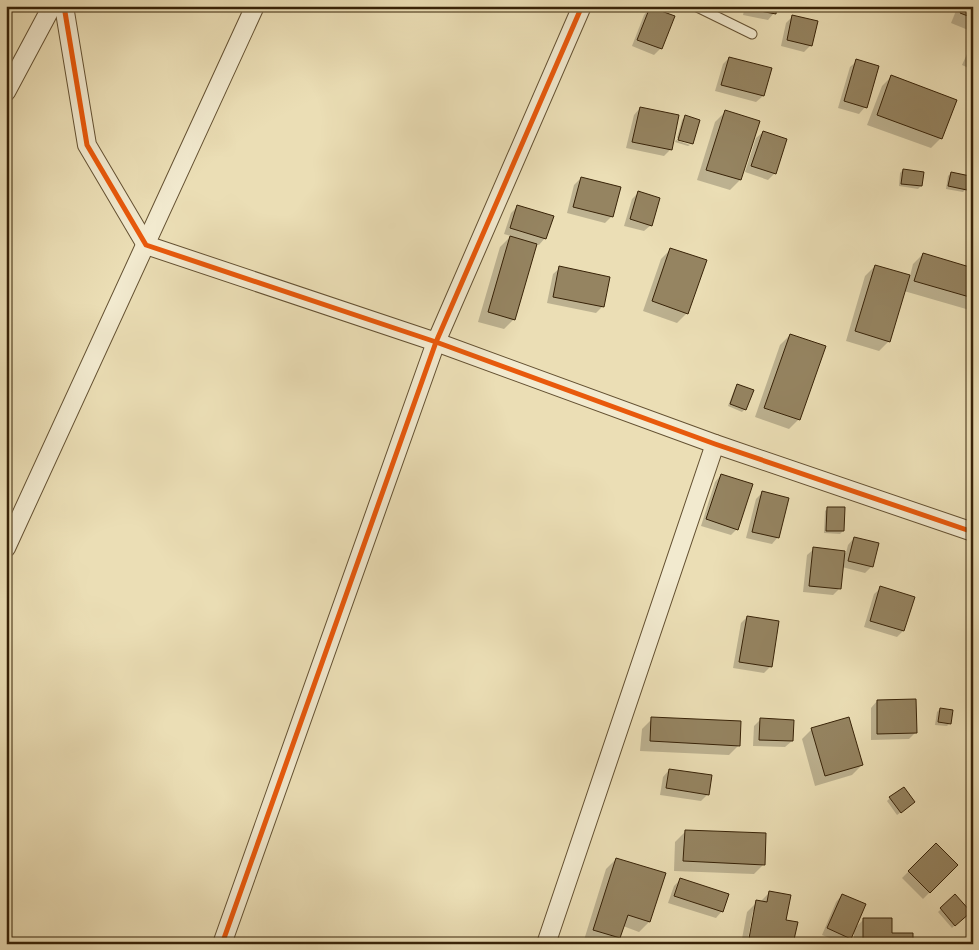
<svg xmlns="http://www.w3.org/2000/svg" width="979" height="950" font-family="'Libre Bodoni',serif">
  <rect width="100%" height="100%" fill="#ebdeb5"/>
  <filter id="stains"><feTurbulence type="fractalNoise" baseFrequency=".004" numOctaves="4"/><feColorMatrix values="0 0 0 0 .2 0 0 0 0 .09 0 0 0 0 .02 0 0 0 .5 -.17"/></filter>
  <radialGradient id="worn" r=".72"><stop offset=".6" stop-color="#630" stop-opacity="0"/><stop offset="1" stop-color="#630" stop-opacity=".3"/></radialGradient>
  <!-- shadow -->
  <g fill="#0003">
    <path d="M745 6H776L774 13 768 20 743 15Z"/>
    <path d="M958 6H973V32L951 23Z"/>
    <path d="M650 8 661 48 654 55 632 46 644 15Z"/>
    <path d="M793 16 811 45 804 52 781 46 786 23Z"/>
    <path d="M973 41V70L962 65Z"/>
    <path d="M729 58 771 69 763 96 756 102 715 91 723 64Z"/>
    <path d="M857 61 865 107 859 114 838 108 850 67Z"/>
    <path d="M892 76 941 138 931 148 867 125 882 86Z"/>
    <path d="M640 108 671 149 664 156 626 148 634 115Z"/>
    <path d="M725 112 758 122 740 180 730 190 697 180 715 122Z"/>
    <path d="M685 117 691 142 677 138 682 120Z"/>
    <path d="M763 132 775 173 768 180 745 172 756 138Z"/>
    <path d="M676 140 690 145 688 146 675 142Z"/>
    <path d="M903 170 921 186 918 189 899 186 900 173Z"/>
    <path d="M951 173 966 189 963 192 946 189 948 176Z"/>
    <path d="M581 178 611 217 605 223 567 213 574 185Z"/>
    <path d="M638 193 651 225 644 231 624 226 632 199Z"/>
    <path d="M518 206 545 238 539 245 536 244 514 319 504 329 478 322 500 247 511 236 504 234 511 213Z"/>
    <path d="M671 249 687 313 677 323 643 311 661 259Z"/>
    <path d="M923 254 973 269V311L904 291 889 341 879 351 846 341 865 276 875 266 910 276 913 264Z"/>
    <path d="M560 268 603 306 596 313 547 303 553 274Z"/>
    <path d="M790 335 799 419 789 429 755 417 780 345Z"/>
    <path d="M738 385 745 409 742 412 728 406 735 388Z"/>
    <path d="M721 475 737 529 731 535 701 526 715 482Z"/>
    <path d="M762 493 778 537 772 544 746 538 756 499Z"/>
    <path d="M828 508 843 531 840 534 824 533 825 511Z"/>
    <path d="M854 538 872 566 865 573 842 567 839 589 833 595 803 592 807 555 814 549 846 553 848 545Z"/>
    <path d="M881 588 903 631 897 637 864 627 874 594Z"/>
    <path d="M747 617 778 622 770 667 764 673 733 668 741 623Z"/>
    <path d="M877 701 915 733 909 739 871 740V708Z"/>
    <path d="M940 709 950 723 947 726 935 725 937 712Z"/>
    <path d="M652 719 739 745 729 755 640 751 642 729Z"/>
    <path d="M760 720 792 741 785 747 753 746 754 726Z"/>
    <path d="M812 729 862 765 852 775 815 786 802 739Z"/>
    <path d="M669 770 708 794 701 801 660 795 663 777Z"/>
    <path d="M890 798 911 805 897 815 887 801Z"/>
    <path d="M685 832 764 864 754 874 674 871 675 842Z"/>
    <path d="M936 844 957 865 923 899 902 878Z"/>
    <path d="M616 859 649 922 639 932 623 926 619 938 613 944H596L584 940 606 869Z"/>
    <path d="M680 880 722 911 716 918 668 903 674 886Z"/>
    <path d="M770 892 785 921 753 911 747 944H741L747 912 757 902H760Z"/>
    <path d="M842 895 854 929 864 919 891 935 912 944H854V929L850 938 844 944 822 935 836 902Z"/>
    <path d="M955 896 969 912 973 908V914L970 911 952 928 938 912Z"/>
  </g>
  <!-- building -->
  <g fill="#958461" stroke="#372207">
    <path d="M750 6H777L776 14 749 9Z"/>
    <path d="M963 6H973V18L960 13Z"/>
    <path d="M650 7 675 16 662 49 637 40Z"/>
    <path d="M792 15 818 21 812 46 787 40Z"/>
    <path d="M729 57 772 68 764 96 721 85Z"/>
    <path d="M856 59 879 66 867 108 844 101Z"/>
    <path d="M891 75 957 100 942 139 877 115Z"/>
    <path d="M640 107 679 115 672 150 632 142Z"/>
    <path d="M725 110 760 121 741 180 706 170Z"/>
    <path d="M685 115 700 120 693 144 678 140Z"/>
    <path d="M763 131 787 139 776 174 751 166Z"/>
    <path d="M903 169 924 172 922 186 901 184Z"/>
    <path d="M951 172 970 176 967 190 948 186Z"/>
    <path d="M581 177 621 187 613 217 573 207Z"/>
    <path d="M638 191 660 198 652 226 630 219Z"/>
    <path d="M517 205 554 216 546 239 510 228Z"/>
    <path d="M510 236 537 244 515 320 488 312Z"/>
    <path d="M670 248 707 260 688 314 652 301Z"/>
    <path d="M923 253 973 268V298L914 281Z"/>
    <path d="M875 265 910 275 890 342 855 331Z"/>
    <path d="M559 266 610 277 604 307 553 297Z"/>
    <path d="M790 334 826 346 800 420 764 408Z"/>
    <path d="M737 384 754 390 746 410 730 404Z"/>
    <path d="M721 474 753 484 738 530 706 519Z"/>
    <path d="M762 491 789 498 779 538 752 532Z"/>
    <path d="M827 507H845L844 531H826Z"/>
    <path d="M854 537 879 543 873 567 848 561Z"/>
    <path d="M813 547 845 551 841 589 809 586Z"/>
    <path d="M880 586 915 597 904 631 870 621Z"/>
    <path d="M747 616 779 621 772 667 739 662Z"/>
    <path d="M916 699 917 733 877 734V700Z"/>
    <path d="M940 708 953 710 951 724 938 722Z"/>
    <path d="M651 717 741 721 740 746 650 741Z"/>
    <path d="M849 717 863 765 825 776 811 728Z"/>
    <path d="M760 718 794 720 793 741 759 740Z"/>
    <path d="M669 769 712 775 709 795 666 788Z"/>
    <path d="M904 787 915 802 901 813 889 797Z"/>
    <path d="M685 830 766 833 765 865 683 861Z"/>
    <path d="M936 843 958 865 930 893 908 871Z"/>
    <path d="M616 858 666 873 650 922 628 915 620 938 593 930Z"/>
    <path d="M680 878 729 894 723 912 674 896Z"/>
    <path d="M769 891 791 895 786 920 798 922 793 944H748L756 900 767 902Z"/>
    <path d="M842 894 866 904 851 939 827 928Z"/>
    <path d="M955 894 971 912 955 926 940 908Z"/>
    <path d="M863 918H892V933H913V944H863Z"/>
  </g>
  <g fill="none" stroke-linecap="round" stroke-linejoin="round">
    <!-- service casing -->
    <g stroke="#645132" stroke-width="11">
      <path id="service" d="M695 6 752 34"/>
    </g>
    <!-- minor casing -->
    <g stroke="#645132" stroke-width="20">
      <g id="minor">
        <path d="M64 6 87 145 146 245 436 342 715 444 973 532"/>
        <path d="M6 92 52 6"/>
        <path d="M6 548 255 6"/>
        <path d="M222 944 436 342 582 6"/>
        <path d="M546 944 715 444"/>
      </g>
    </g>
    <!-- service -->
    <use href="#service" stroke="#f2eacf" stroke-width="9"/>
    <!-- minor -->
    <use href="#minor" stroke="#f2eacf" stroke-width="18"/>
    <!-- cycleway casing -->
    <g stroke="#f2eacf" stroke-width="8">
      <g id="cycleway">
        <path d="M64 6 87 145 146 245 436 342 715 444 973 532"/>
        <path d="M222 944 436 342 582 6"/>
      </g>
    </g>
    <!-- cycleway -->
    <use href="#cycleway" stroke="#e8590c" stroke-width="5"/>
  </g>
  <!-- margin -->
  <rect width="979" height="950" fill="none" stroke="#ebdeb5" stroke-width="25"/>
  <rect x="8" y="8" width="964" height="935" fill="none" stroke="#372207" stroke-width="2.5"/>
  <rect x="12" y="12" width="954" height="925" fill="none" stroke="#372207"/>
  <rect width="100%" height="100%" filter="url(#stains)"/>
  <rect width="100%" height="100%" fill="url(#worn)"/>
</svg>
